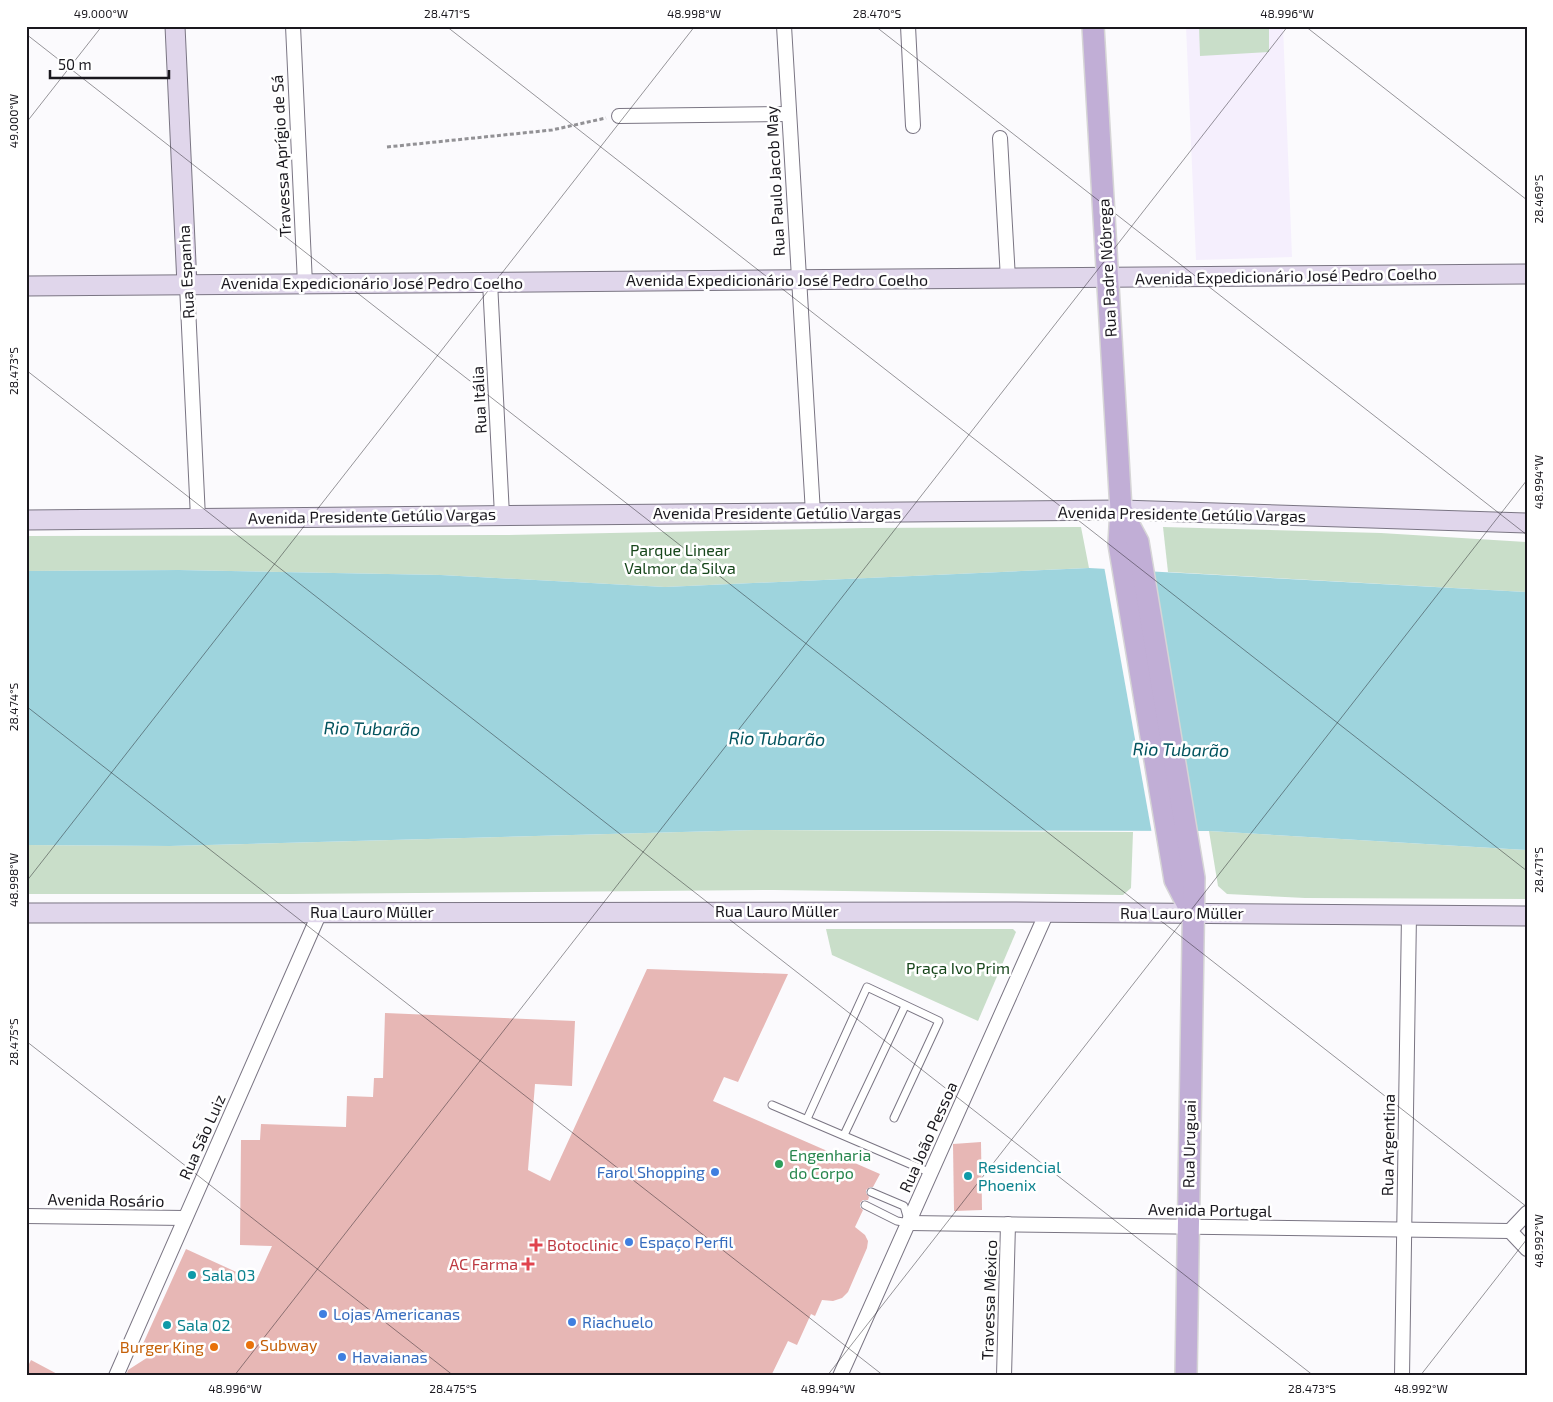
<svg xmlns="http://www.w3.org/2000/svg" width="1553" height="1402" font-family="'Exo 2',sans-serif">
  <rect width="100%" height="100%" fill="#fbfafd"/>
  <!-- built -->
  <path fill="#f5effd" d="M1186 26H1283L1292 257 1196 260Z"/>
  <!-- green -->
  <g fill="#c9dec9">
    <path d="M1199 26H1269V52L1200 56Z"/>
    <path d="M1081 527 1089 568 665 587 441 575 179 570 26 571V536L505 535 866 528Z"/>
    <path d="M1163 527 1381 533 1527 542V592L1168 572Z"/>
    <path d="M755 830 1133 832 1131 888 1123 895 774 890 290 894H26V845L170 846Z"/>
    <path d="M1209 831 1527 850V899L1305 898 1227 894 1218 886Z"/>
    <path d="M826 929H1013L1016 932 978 1021 832 955Z"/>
  </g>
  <!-- water -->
  <path fill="#9ed4dd" d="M1089 568 1527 592V850L1209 831 755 830 170 846 26 845V571L179 570 441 575 665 587Z"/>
  <!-- pier -->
  <path fill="#fbfafd" d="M1104 566 1147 568 1191 834H1152Z"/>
  <!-- building -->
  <g fill="#e7b7b5">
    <path d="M647 969 788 974 738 1082 724 1077 713 1101 880 1174 873 1187H870L866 1190V1193L869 1197 868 1200H863L860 1203V1207L863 1210 855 1227 865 1235 868 1241 867 1248 848 1292 842 1298 833 1301 822 1300 815 1316 811 1314 797 1345 788 1341 771 1376H126L128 1370 156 1352 142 1346 186 1249 256 1281 272 1246 240 1245 241 1140H260L261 1124 346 1127 347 1096 373 1097 374 1078H383L385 1013 575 1021 572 1086 535 1084 528 1170 550 1181Z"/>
    <path d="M981 1142 982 1210 954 1211 953 1144Z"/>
    <path d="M31 1360 61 1376H26V1370Z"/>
  </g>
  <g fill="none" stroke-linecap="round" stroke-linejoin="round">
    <!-- lane casing -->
    <g stroke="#7a7583" stroke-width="9">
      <g id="lane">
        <path d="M772 1105 931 1173"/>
        <path d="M807 1119 867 987 939 1021 894 1118"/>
        <path d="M844 1135 905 1006"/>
        <path d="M865 1205 897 1221 909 1223 904 1206 871 1192"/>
      </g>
    </g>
    <!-- street casing -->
    <g stroke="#7a7583" stroke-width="16">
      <g id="street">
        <path d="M293 26 305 284"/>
        <path d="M784 26 813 513"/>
        <path d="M908 26 913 126"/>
        <path d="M619 116 789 114"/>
        <path d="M1000 138 1008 279"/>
        <path d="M490 282 502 515"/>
        <path d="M187 285 198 518"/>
        <path d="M26 1216 185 1218"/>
        <path d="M909 1223 1510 1231"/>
        <path d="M1510 1231 1527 1249"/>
        <path d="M1510 1231 1527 1213"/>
        <path d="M116 1376 320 912"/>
        <path d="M840 1376 1047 912"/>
        <path d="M1004 1376 1008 1224"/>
        <path d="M1402 1376 1409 914"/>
      </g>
    </g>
    <!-- secondary casing -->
    <g stroke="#7a7583" stroke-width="21">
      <g id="secondary">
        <path d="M175 26 187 285"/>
        <path d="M26 286 1527 274"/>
        <path d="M26 520 1121 510 1527 523"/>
        <path d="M26 913 1013 912 1527 916"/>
      </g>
    </g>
    <!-- primary casing -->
    <g stroke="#d6d5d6" stroke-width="24">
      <g id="primary">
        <path d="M1093 26 1121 510 1119 544 1175 880 1192 913"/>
        <path d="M1121 510 1138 542 1194 878 1186 1376"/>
      </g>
    </g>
    <!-- path -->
    <path stroke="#929195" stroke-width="3" stroke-dasharray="4 2.5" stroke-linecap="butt" d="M387 147 552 130 606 118"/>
    <!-- lane -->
    <use href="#lane" stroke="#fff" stroke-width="7"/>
    <!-- street -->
    <use href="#street" stroke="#fff" stroke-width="14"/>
    <!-- secondary -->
    <use href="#secondary" stroke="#e0d6eb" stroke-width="19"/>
    <!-- primary -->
    <use href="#primary" stroke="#c1aed6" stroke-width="21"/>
  </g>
  <!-- ticks -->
  <path fill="none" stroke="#1a181e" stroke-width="1" stroke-opacity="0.45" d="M446 26 1527 871M875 26 1527 535M1305 26 1527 200M26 34 1527 1207M26 123 102 26M26 370 1314 1376M26 706 884 1376M26 882 695 26M26 1041 454 1376M234 1376 1288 26M827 1376 1527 480M1420 1376 1527 1239"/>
  <!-- markers -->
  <circle fill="#2e9e5b" stroke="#fff" stroke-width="2" cx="779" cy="1164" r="5"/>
  <g fill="#3f7fe0" stroke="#fff" stroke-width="2">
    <circle cx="715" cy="1172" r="5"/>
    <circle cx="629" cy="1242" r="5"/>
    <circle cx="323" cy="1314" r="5"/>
    <circle cx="572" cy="1322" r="5"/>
    <circle cx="342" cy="1357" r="5"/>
  </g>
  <g fill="#0f9aa8" stroke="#fff" stroke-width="2">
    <circle cx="968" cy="1176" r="5"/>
    <circle cx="192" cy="1275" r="5"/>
    <circle cx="167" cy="1325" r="5"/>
  </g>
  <g fill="#e0444e" stroke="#fff" stroke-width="2">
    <path d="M533.5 1237.5h5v5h5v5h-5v5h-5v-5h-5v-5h5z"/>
    <path d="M525.5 1256.5h5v5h5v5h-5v5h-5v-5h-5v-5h5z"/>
  </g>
  <g fill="#e8710a" stroke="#fff" stroke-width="2">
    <circle cx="250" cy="1345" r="5"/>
    <circle cx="214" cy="1347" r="5"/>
  </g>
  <g text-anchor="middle" stroke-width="5" stroke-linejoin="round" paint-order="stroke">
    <!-- street labels -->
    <g font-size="16" fill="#1a181e" stroke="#fff">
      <text transform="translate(281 156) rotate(-93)" y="6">Travessa Aprígio de Sá</text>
      <text transform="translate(775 181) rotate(-93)" y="6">Rua Paulo Jacob May</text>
      <text transform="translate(1107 268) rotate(-93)" y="6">Rua Padre Nóbrega</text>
      <text transform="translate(186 272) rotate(-93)" y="6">Rua Espanha</text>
      <text transform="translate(1286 276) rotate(-1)" y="6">Avenida Expedicionário José Pedro Coelho</text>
      <text x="777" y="286">Avenida Expedicionário José Pedro Coelho</text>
      <text x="372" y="289">Avenida Expedicionário José Pedro Coelho</text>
      <text transform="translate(479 400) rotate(-93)" y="6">Rua Itália</text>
      <text x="777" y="519">Avenida Presidente Getúlio Vargas</text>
      <text transform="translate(1182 514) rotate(1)" y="6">Avenida Presidente Getúlio Vargas</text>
      <text transform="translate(372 516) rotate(-1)" y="6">Avenida Presidente Getúlio Vargas</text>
      <text x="777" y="917">Rua Lauro Müller</text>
      <text x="372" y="918">Rua Lauro Müller</text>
      <text x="1182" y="919">Rua Lauro Müller</text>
      <text transform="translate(202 1137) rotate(-66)" y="6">Rua São Luiz</text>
      <text transform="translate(928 1137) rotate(-66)" y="6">Rua João Pessoa</text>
      <text transform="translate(1189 1144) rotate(-89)" y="6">Rua Uruguai</text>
      <text transform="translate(1388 1145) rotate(-89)" y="6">Rua Argentina</text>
      <text transform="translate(106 1200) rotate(1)" y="6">Avenida Rosário</text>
      <text transform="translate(1210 1210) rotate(1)" y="6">Avenida Portugal</text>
      <text transform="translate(989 1300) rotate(-88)" y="6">Travessa México</text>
    </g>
    <!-- park labels -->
    <g font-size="16" fill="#17461b" stroke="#fff">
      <text x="680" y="556">Parque Linear<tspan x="680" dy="18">Valmor da Silva</tspan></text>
      <text x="958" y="974">Praça Ivo Prim</text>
    </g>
    <!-- leisure labels -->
    <g font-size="16" fill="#27864d" stroke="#fff" text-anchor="start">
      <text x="789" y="1161">Engenharia<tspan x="789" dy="18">do Corpo</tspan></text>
    </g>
    <!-- culture labels -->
    <g font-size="16" fill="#0d838f" stroke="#fff" text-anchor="start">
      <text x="978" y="1173">Residencial<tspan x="978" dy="18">Phoenix</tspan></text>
      <text x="202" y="1281">Sala 03</text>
      <text x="177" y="1331">Sala 02</text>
    </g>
    <!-- shop labels -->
    <g font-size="16" fill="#366cbe" stroke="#fff" text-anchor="start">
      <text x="705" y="1178" text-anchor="end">Farol Shopping</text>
      <text x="639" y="1248">Espaço Perfil</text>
      <text x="333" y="1320">Lojas Americanas</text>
      <text x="582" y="1328">Riachuelo</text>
      <text x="352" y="1363">Havaianas</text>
    </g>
    <!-- health labels -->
    <g font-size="16" fill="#be3a42" stroke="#fff" text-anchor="start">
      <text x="547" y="1251">Botoclinic</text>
      <text x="518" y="1270" text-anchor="end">AC Farma</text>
    </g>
    <!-- food labels -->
    <g font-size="16" fill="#c56008" stroke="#fff" text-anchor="start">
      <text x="260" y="1351">Subway</text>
      <text x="204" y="1353" text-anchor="end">Burger King</text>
    </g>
    <!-- water labels -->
    <g font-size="18" font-style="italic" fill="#02535e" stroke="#fff">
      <text transform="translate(372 729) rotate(1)" y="6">Rio Tubarão</text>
      <text transform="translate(777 739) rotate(1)" y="6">Rio Tubarão</text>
      <text transform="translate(1181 750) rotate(1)" y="6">Rio Tubarão</text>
    </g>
  </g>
  <!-- border -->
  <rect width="1553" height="1402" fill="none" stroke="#ffffff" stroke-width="55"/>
  <!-- scale -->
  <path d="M50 70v8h119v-8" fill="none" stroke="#1a181e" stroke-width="2.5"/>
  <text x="58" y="70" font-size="15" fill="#1a181e" stroke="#ffffff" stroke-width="4" paint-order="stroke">50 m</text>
  <rect x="28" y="28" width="1498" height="1346" fill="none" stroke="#1a181e" stroke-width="2"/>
  <g font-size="12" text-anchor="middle" fill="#1a181e">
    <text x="101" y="18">49.000°W</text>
    <text x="447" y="18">28.471°S</text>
    <text x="694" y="18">48.998°W</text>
    <text x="877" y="18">28.470°S</text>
    <text x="1287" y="18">48.996°W</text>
    <text transform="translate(14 121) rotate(-90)" y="4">49.000°W</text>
    <text transform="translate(1539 199) rotate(-90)" y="4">28.469°S</text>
    <text transform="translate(14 371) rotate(-90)" y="4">28.473°S</text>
    <text transform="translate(1539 482) rotate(-90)" y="4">48.994°W</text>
    <text transform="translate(14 707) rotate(-90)" y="4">28.474°S</text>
    <text transform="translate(1539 870) rotate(-90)" y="4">28.471°S</text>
    <text transform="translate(14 880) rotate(-90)" y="4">48.998°W</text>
    <text transform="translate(14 1042) rotate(-90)" y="4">28.475°S</text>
    <text transform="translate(1539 1241) rotate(-90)" y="4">48.992°W</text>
    <text x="235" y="1393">48.996°W</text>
    <text x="453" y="1393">28.475°S</text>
    <text x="828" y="1393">48.994°W</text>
    <text x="1312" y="1393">28.473°S</text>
    <text x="1421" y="1393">48.992°W</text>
  </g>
</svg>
